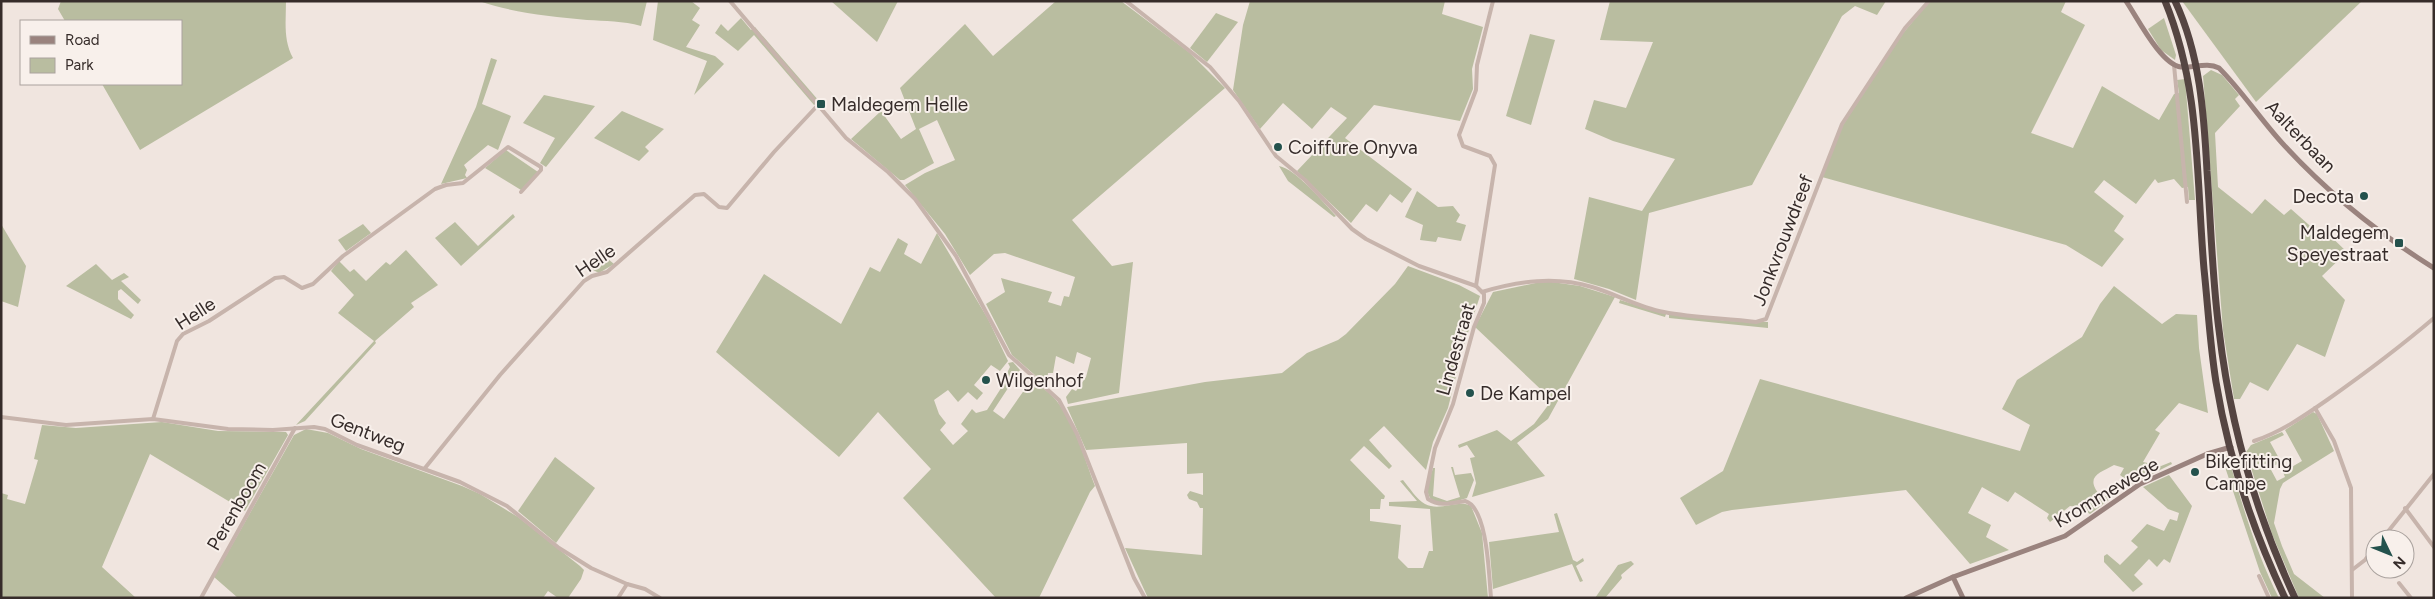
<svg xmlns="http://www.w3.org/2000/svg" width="2435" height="599" font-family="Figtree,sans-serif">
  <rect width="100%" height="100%" fill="#f0e5df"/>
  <!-- green -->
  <g fill="#b9bda0">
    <path d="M61 1H286C286 21 283 40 293 58L140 150 102 84H181V21H65L58 9Z"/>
    <path d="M479 1H647L641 26C623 21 605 21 587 20 550 16 513 13 479 1Z"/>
    <path d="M658 1H691L700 8 692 20 700 25 686 47 715 56 724 64 694 95 707 61 653 40Z"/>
    <path d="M831 1H898L877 42Z"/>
    <path d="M1056 1H1121L1190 53 1225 88 1072 220 1112 266 1133 262 1119 393 1068 404 1066 397 1072 389 1076 391 1086 377 1091 358 1077 352 1074 364 1056 356 1053 373H1048L1047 383 1045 384 1012 355 986 304 1005 292 1001 278 1052 292 1048 302 1061 306 1064 296 1069 297 1075 277 1005 253 994 254 970 275 945 234 905 185 925 173 955 160 937 120 919 129 934 163 904 180H900L851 139 881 111 901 139 916 129 900 88 965 24 993 56Z"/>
    <path d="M1250 1H1445L1442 14 1483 27 1472 69 1473 89 1460 121 1374 105 1345 138 1412 189 1402 203 1390 194 1377 212 1366 204 1351 223 1297 171 1347 118 1331 107 1312 129 1283 103 1260 129 1233 90 1243 25Z"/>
    <path d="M1610 1H1886L1877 15 1855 6 1842 16 1752 185 1649 213 1636 300 1609 289 1574 279 1589 197 1642 211 1675 159 1613 141 1585 129 1594 100 1626 108 1653 42 1600 40Z"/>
    <path d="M1930 1H2066L2061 12 2085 25 2031 133 2073 148 2102 86 2159 120 2174 94 2179 93 2177 80 2185 79 2195 200H2189L2188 187 2182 188 2174 179 2158 183 2155 179 2136 204 2104 180 2094 192 2124 216 2114 231 2124 239 2102 267 2066 245 1822 177 1843 125 1899 38Z"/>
    <path d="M2182 1H2362L2256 102Z"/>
    <path d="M1216 13 1238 22 1207 62 1190 48Z"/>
    <path d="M741 18 751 30 755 27 819 101 814 105 754 35 738 51 715 33 721 24 728 31Z"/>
    <path d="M2164 18 2176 55 2175 60 2161 50 2148 29Z"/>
    <path d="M1530 34 1555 40 1531 125 1506 116Z"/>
    <path d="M491 58 497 60 482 104 511 116 498 150 488 145 464 165 467 170 465 175 467 178 441 184 476 107Z"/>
    <path d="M2211 70 2222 75 2239 95 2235 99 2240 106 2215 133 2218 187 2252 214 2265 199 2284 215 2291 209 2317 232 2322 228 2347 252 2322 276 2345 300 2325 357 2297 344 2268 391 2250 382 2240 399H2234L2223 330 2203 76Z"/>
    <path d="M544 95 595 106 546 167 540 163 555 138 523 123Z"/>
    <path d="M622 111 664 129 645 147 649 151 639 161 594 138Z"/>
    <path d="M506 150 538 172 521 190 485 168Z"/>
    <path d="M1279 166C1296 169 1324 203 1336 216L1334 217 1288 181Z"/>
    <path d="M1417 191 1438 207 1453 206 1460 215 1456 222 1466 225 1461 241 1438 237 1436 242 1420 240 1423 225 1405 217Z"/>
    <path d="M513 214 515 217 461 266 435 238 455 222 478 246Z"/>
    <path d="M1 224 26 266 18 307 1 301Z"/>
    <path d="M363 224 371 233 346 251 338 240Z"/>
    <path d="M937 233 988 319 1008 361 1000 371 991 365 974 385 983 393 977 400 968 392 958 402 948 390 934 400 939 414 946 423 940 430 953 445 968 431 961 424 972 409 976 413 987 410 1005 382V377L1010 367 1008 363 1013 362 1020 370 993 411 1004 419 1032 379C1040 386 1049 392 1056 400 1075 424 1084 457 1095 486L1090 492 1039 598H996L903 498 931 469 878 412 839 457 716 352 764 274 841 324 870 267 880 272 898 238 908 244 904 254 921 264Z"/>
    <path d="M406 250 438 285 411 303 414 307 375 341 376 343 305 421 296 425 374 341 338 313 354 295 331 271 339 261 350 272 354 269 366 281 386 262 390 265Z"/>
    <path d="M602 254 614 264 599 273 589 268Z"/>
    <path d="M96 264 112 280 124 273 129 277 121 281 141 300 138 304 121 289 118 291V299L134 315 131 319 66 286Z"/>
    <path d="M1408 266 1459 285 1480 296 1463 348 1448 408 1433 442 1426 470 1384 426 1369 440 1392 466 1389 469 1364 446 1350 460 1385 496 1384 499H1381L1380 509H1370V521L1401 525 1398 558 1408 568H1423L1429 551H1433L1430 509 1389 506V502L1417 501 1400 481 1403 480C1409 487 1417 500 1425 504 1440 512 1458 499 1471 506L1482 533 1488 598H1148L1125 548 1202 555 1203 508H1200L1197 502 1189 499 1187 495 1190 491 1203 495V473L1187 474V443L1086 450 1067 407 1205 382 1282 373 1307 353 1338 340 1346 334 1395 284Z"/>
    <path d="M1545 281 1580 286 1615 297 1548 419 1517 443 1545 476 1472 497 1476 483 1470 458 1475 457 1467 445 1459 448 1458 445 1497 430 1511 441 1534 424 1552 400 1475 327 1493 292Z"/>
    <path d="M2114 286 2162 324 2176 314 2197 315 2199 348 2208 413 2179 403 2155 430 2160 433 2143 462 2161 466 2171 462 2172 464 2132 484 2120 475 2124 468 2114 465C2100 473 2085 476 2099 494L2109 497 2118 493 2090 514 2078 507 2070 506 2050 522 2047 518 2049 514 2015 492 2008 502 1982 487 1968 513 1991 525 1986 537 2009 550 1970 564 1906 490 1732 510 1722 512 1696 525 1680 498 1723 471 1760 379 2020 451 2030 425 2002 409 2017 380 2082 337 2100 304Z"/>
    <path d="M1620 300 1666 314 1665 317 1619 303Z"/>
    <path d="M1669 314 1728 321 1768 322V328L1669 318Z"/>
    <path d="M2313 412 2317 414 2334 451 2283 483 2280 489 2274 523 2282 546 2294 574 2325 598H2299L2272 534 2246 452 2251 445 2282 432 2284 435 2270 442 2281 462 2270 468 2277 481 2285 477 2283 472 2302 461 2285 430Z"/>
    <path d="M162 422 218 431 286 432 288 435 245 511 150 454 102 567 136 598H1V493L8 495 7 499 25 504 38 460 34 459 42 425 76 428Z"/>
    <path d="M306 429 328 433 361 449 462 486 480 494 518 517 580 566 584 570 581 579 568 598H558L548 591 543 598H238L214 577 294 435Z"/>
    <path d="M2228 456C2242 504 2256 553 2279 598H2272L2260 572 2222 458Z"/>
    <path d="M555 457 595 488 556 543 518 511Z"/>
    <path d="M1451 467H1453L1455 475 1471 473 1474 480 1467 498C1457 501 1435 509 1429 496 1425 489 1431 475 1433 468H1435L1433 496 1447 501 1460 497Z"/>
    <path d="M2169 475 2192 506 2170 563 2164 559 2157 567 2149 559 2134 575 2143 584 2133 592 2104 562V556L2107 554 2120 565 2138 547 2131 541 2147 524 2164 531 2170 519 2177 521 2179 513 2168 509 2143 487Z"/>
    <path d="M1557 513 1573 560 1577 562 1583 558 1584 561 1576 566 1583 581 1580 582 1572 564 1493 589 1489 542 1559 532 1554 514Z"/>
    <path d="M1631 561 1634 564 1621 575 1622 578 1605 598H1595L1618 565Z"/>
  </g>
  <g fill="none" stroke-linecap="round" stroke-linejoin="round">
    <!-- street -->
    <g stroke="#c7b4ac" stroke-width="4">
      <path d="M730 1 846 138 888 172 915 199 956 256 1009 355 1059 400 1077 434 1134 578 1145 598"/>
      <path d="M1126 1 1210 67 1239 101 1276 156 1305 180 1352 229 1366 239 1419 266 1476 286 1484 294V303L1474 327 1453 404 1435 448 1426 492 1428 499C1440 507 1452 503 1465 501 1488 507 1489 578 1491 598"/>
      <path d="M2174 65 2187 202"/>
      <path d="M1476 286 1495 165 1490 156 1463 146 1459 135 1476 90 1477 65 1493 1"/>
      <path d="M1482 292C1519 281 1555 276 1592 287 1616 294 1638 307 1664 312 1694 318 1725 318 1756 322L1766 319 1842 124 1905 28 1929 1"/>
      <path d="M2315 408 2334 441 2351 488 2352 598"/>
      <path d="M1 417 66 425 153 419 228 429 273 430 314 427 325 429 357 445 460 482 507 506 559 548 591 568 627 584 645 589 660 598"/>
      <path d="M153 419 177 341 183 334 209 321 275 278 284 277 302 288 313 284 343 256 435 189 446 185 463 183 508 147 541 167V170L521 192"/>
      <path d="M2254 441C2281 432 2304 416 2327 400 2364 374 2400 347 2434 318"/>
      <path d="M425 468 500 375 584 281 592 276 607 272 695 195 704 194 719 207 727 208 774 152 818 105"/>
      <path d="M2405 508 2434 547"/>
      <path d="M2382 539 2434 474"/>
      <path d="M2352 570 2365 560 2375 547"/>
      <path d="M2259 576 2269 598"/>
      <path d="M2399 583 2411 598"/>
      <path d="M201 598 295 428"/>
      <path d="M618 598 627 584"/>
    </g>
    <!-- secondary -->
    <g stroke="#9a837e" stroke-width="5">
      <path d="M2126 1C2137 17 2161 65 2181 67 2194 68 2207 62 2219 68 2242 91 2261 120 2283 144 2327 192 2379 234 2434 268"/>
      <path d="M1953 577 1963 598"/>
      <path d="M1906 598 1953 577 2065 536 2140 484 2207 454 2231 447"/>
    </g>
    <!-- highway -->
    <g stroke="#554542" stroke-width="7">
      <path d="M2165 1C2201 89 2196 177 2204 269 2208 307 2210 345 2216 382 2228 456 2253 530 2285 598"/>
      <path d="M2175 1C2200 54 2204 114 2207 171 2211 224 2212 277 2219 330 2230 424 2255 512 2295 598"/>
    </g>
  </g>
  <!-- markers -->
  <g fill="#24524d" stroke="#f8f0eb" stroke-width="2">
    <rect x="816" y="99" width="10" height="10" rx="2.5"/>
    <circle cx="1278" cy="147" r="5"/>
    <circle cx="2364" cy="196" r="5"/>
    <rect x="2394" y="238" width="10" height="10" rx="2.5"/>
    <circle cx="986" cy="380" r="5"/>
    <circle cx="1470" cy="393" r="5"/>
    <circle cx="2195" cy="472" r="5"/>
  </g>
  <g text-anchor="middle" stroke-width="4" stroke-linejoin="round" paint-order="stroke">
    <!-- poi labels -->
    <g font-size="19" fill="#362c2a" stroke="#f8f0eb" text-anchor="start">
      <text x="831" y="111">Maldegem Helle</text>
      <text x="1288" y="154">Coiffure Onyva</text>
      <text x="2354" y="203" text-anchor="end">Decota</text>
      <text x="2389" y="239" text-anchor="end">Maldegem<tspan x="2389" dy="22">Speyestraat</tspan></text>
      <text x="996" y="387">Wilgenhof</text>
      <text x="1480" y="400">De Kampel</text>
      <text x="2205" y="468">Bikefitting<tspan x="2205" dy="22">Campe</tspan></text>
    </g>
    <!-- street labels -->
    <g font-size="19" fill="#362c2a" stroke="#f8f0eb">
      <text transform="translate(2301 136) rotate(46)" y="7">Aalterbaan</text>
      <text transform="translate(1782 240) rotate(-69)" y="7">Jonkvrouwdreef</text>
      <text transform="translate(595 260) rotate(-34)" y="7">Helle</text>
      <text transform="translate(195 313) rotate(-33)" y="7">Helle</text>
      <text transform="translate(1455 349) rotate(-74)" y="7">Lindestraat</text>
      <text transform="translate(368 432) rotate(21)" y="7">Gentweg</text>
      <text transform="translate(2106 492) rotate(-31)" y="7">Krommewege</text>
      <text transform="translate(236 506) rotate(-60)" y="7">Perenboom</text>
    </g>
  </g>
  <!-- border -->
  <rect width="2435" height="599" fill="none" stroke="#362c2a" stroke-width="5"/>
  <!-- legend -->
  <rect x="20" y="20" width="162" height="65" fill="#f8f0eb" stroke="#aaa29e"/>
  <rect x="30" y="36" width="25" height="8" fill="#9a837e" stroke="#aaa29e"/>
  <text x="65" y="45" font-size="15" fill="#362c2a">Road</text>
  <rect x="30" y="58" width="25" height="15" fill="#b9bda0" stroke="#aaa29e"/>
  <text x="65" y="70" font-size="15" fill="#362c2a">Park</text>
  <!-- north arrow -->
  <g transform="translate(2390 554) rotate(133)"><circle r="24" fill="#f8f0eb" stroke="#aaa29e"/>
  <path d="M0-4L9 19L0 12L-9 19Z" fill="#24524d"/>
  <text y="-8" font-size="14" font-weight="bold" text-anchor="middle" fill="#362c2a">N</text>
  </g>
</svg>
